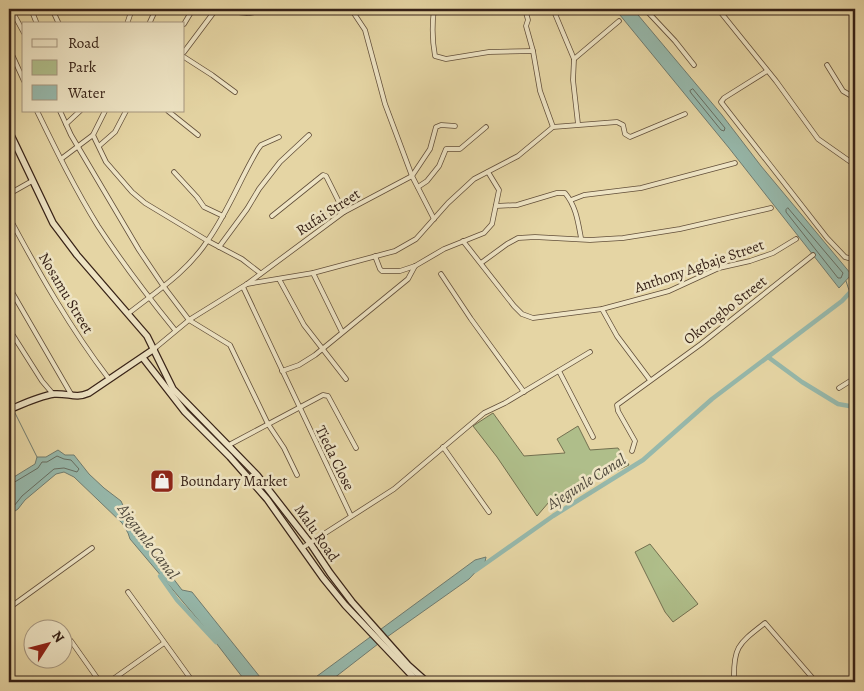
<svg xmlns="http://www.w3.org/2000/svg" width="864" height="691" font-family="Alegreya,serif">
  <rect width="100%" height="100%" fill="#e5d5a4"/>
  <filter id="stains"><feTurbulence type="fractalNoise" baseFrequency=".004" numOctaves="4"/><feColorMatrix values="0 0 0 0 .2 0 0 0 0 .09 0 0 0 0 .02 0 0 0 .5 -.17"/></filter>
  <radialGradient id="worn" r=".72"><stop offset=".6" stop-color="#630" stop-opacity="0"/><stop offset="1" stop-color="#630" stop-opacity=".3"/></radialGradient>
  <!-- green -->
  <g fill="#afbe8a" stroke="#737050">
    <path d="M493 413 524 456 565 453 557 439 578 426 590 450 618 448 629 465 549 502 537 516 497 457 473 426Z"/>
    <path d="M650 544 698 604 673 622 665 612 635 552Z"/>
  </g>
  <!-- water -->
  <g fill="#96b8ab" stroke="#707c70">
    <path d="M615 9H633L722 115 761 166 851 274 855 268V304L853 306 851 275 839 288 729 148Z"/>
    <path d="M58 450 65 455H74L89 474 104 488 121 501 131 523 182 590 192 592 264 682H246L200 622 130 539 128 533 122 523 74 477 64 472 56 474 25 500 18 509 9 515V480L35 464 37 457H46Z"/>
    <path d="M486 557 485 562 469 579 387 637 329 682H309L475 560Z"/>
  </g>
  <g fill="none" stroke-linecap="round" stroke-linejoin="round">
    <!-- shore -->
    <g stroke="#666d61" stroke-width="1">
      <path d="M693 89 725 128 724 131 721 130 691 93 690 91Z"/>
      <path d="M788 208 843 273 841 278H838L786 212V210Z"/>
      <path d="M9 484 13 483 38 468 42 462H47L57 456 64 459 71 460 79 469 77 472 64 468 54 469 22 496 14 506 9 509"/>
    </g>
    <!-- stream -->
    <g stroke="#707c70" stroke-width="1">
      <path d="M846 281 850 293"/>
      <path d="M9 401 12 407"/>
      <path d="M14 411 37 457"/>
    </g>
    <!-- canal -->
    <g stroke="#96b8ab" stroke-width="4.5">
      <path d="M768 357 802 382 838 404 855 407"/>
      <path d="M475 571 553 516 643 460 712 399 842 301 855 287"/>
      <path d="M160 576 177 600 216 642"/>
    </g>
    <!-- street casing -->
    <g stroke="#624f3a" stroke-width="5.5">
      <g id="street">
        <path d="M11 9 24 33"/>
        <path d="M31 9 37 24"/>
        <path d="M52 9 59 24"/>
        <path d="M351 9 365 30 385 104 412 176 434 219"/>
        <path d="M434 9C432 25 432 40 435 56L446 59 489 52 533 51"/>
        <path d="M525 9 528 20 526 26 533 51 540 91 553 127"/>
        <path d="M553 9 574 59"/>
        <path d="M645 9 675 41 694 65"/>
        <path d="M718 9 776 81 818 139 855 165"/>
        <path d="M127 24 132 9"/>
        <path d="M149 24 156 9"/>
        <path d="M184 24 193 9"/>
        <path d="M9 48 24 81"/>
        <path d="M184 52 214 12C225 8 234 13 246 13 253 14 259 11 266 9"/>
        <path d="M184 57 212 75 235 92"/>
        <path d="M827 65 843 91 855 98"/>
        <path d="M767 71 724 98 721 102 827 238 845 257 852 259 855 257"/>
        <path d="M37 111C56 150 75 189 98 226 121 261 149 298 175 330"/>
        <path d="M60 111 71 135 139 250 164 287 189 320 230 345 268 424 284 448 297 475"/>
        <path d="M168 111 198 135"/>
        <path d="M66 124 80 111"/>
        <path d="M578 124 573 80 574 59 619 21"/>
        <path d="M93 135 106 162 132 192 145 203 208 241 242 259 260 273"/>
        <path d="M99 146 115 132 126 111"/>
        <path d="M61 159 93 135 105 111"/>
        <path d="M174 172 197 197 204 207 223 216"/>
        <path d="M418 187 427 181 439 166 446 149H460L486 127"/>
        <path d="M9 194 32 181"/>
        <path d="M571 200 584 195 641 188 735 163"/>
        <path d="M496 206 517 205 557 193H565C576 206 578 222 581 238"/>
        <path d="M272 216 323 175 326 176 344 212"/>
        <path d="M9 217C39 273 70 328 109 379"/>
        <path d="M463 241 514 306 522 314 533 318 602 309 669 291 719 268 750 261 773 253 796 239"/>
        <path d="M219 247 247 209 259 189 280 162 309 135"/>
        <path d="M375 256 380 269 382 271H400L415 266 444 249 484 233 492 224 499 190 488 172"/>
        <path d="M481 263 507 244 518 238 535 237 590 240 623 238 680 229 771 208"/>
        <path d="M313 273 342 332"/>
        <path d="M441 274 471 319 524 392"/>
        <path d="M279 279 304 325 346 379"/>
        <path d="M247 284 313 273 395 251 416 239 448 203 474 179 518 156 553 127 617 122 623 125 625 134 630 137 685 114"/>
        <path d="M9 287 71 394"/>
        <path d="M243 287 351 516"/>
        <path d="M602 309 617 336 650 380"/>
        <path d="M129 313C157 291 188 271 208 240 228 212 240 179 258 149L261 145 279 137"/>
        <path d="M9 329 42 381 53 394"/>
        <path d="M154 349 189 320 247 284 344 212 412 176 430 149 436 127 441 125 455 126"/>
        <path d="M282 371 299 365 315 355 408 279 415 266"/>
        <path d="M559 371 593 437"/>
        <path d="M839 388 855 378"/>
        <path d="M229 445 323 395 328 396 356 448"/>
        <path d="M443 447 489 512"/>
        <path d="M632 451 635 441 618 411 617 405 701 344 813 255"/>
        <path d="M302 548 394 489 484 413 505 403 590 352"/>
        <path d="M128 592 193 682"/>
        <path d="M9 608 92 548"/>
        <path d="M71 641 100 682"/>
        <path d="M109 682 164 643"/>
        <path d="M734 682C733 647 738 644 765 623L816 682"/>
      </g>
    </g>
    <!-- secondary casing -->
    <g stroke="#372217" stroke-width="8">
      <g id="secondary">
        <path d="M9 131 53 223 77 255 147 336 173 389 257 475 310 543 330 573 352 602 408 665 427 682"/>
        <path d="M143 358 185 412 230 457 267 499 323 578 345 605 418 682"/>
        <path d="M9 410C23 404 39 396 54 394 69 393 75 399 89 393L154 349"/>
      </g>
    </g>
    <!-- street -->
    <use href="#street" stroke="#eee4c4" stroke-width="4"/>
    <!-- secondary -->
    <use href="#secondary" stroke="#eee4c4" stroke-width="5.5"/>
  </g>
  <!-- icons -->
  <defs>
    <g id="shop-square" transform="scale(1.25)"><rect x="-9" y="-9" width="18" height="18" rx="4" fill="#8f2418" stroke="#eee4c4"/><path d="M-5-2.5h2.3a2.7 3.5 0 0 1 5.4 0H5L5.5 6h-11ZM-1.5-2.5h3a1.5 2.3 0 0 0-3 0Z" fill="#fff"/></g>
  </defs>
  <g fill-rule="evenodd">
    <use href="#shop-square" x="162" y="481"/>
  </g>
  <g text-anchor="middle" stroke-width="5" stroke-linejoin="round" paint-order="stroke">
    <!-- street labels -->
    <g font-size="15" fill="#372217" stroke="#eee4c4">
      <text transform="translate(328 212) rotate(-33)" y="5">Rufai Street</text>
      <text transform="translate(699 266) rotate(-19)" y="5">Anthony Agbaje Street</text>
      <text transform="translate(66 293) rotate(59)" y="5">Nosamu Street</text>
      <text transform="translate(725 310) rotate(-38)" y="5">Okorogbo Street</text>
      <text transform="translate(335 458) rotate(64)" y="5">Tieda Close</text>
      <text transform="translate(317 533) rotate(55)" y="5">Malu Road</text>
    </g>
    <!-- poi labels -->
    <g font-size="15" fill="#372217" stroke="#eee4c4" text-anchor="start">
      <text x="180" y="486">Boundary Market</text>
    </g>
    <!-- water labels -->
    <g font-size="16" font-style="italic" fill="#4f483c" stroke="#eee4c4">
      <text transform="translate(586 481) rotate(-32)" y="6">Ajegunle Canal</text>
      <text transform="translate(149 541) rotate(53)" y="6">Ajegunle Canal</text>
    </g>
  </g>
  <!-- margin -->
  <rect width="864" height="691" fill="none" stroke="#e5d5a4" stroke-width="30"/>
  <rect x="10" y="10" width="844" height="671" fill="none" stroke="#372217" stroke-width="2.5"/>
  <rect x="15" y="15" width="834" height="661" fill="none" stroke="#372217"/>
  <!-- legend -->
  <rect x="22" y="22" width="162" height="90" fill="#eee4c4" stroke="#a5967f"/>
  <rect x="32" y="39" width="25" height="8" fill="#eee4c4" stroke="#a5967f"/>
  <text x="68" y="48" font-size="15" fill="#372217">Road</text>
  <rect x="32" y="60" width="25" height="15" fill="#afbe8a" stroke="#a5967f"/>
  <text x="68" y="72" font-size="15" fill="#372217">Park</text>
  <rect x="32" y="85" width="25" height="15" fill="#96b8ab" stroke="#a5967f"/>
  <text x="68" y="98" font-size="15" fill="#372217">Water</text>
  <!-- north arrow -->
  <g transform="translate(48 644) rotate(54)"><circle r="24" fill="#eee4c4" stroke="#a5967f"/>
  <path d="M0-4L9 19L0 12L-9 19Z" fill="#8f2418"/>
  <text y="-8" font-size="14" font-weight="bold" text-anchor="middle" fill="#372217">N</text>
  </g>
  <rect width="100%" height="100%" filter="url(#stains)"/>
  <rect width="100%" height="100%" fill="url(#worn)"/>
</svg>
